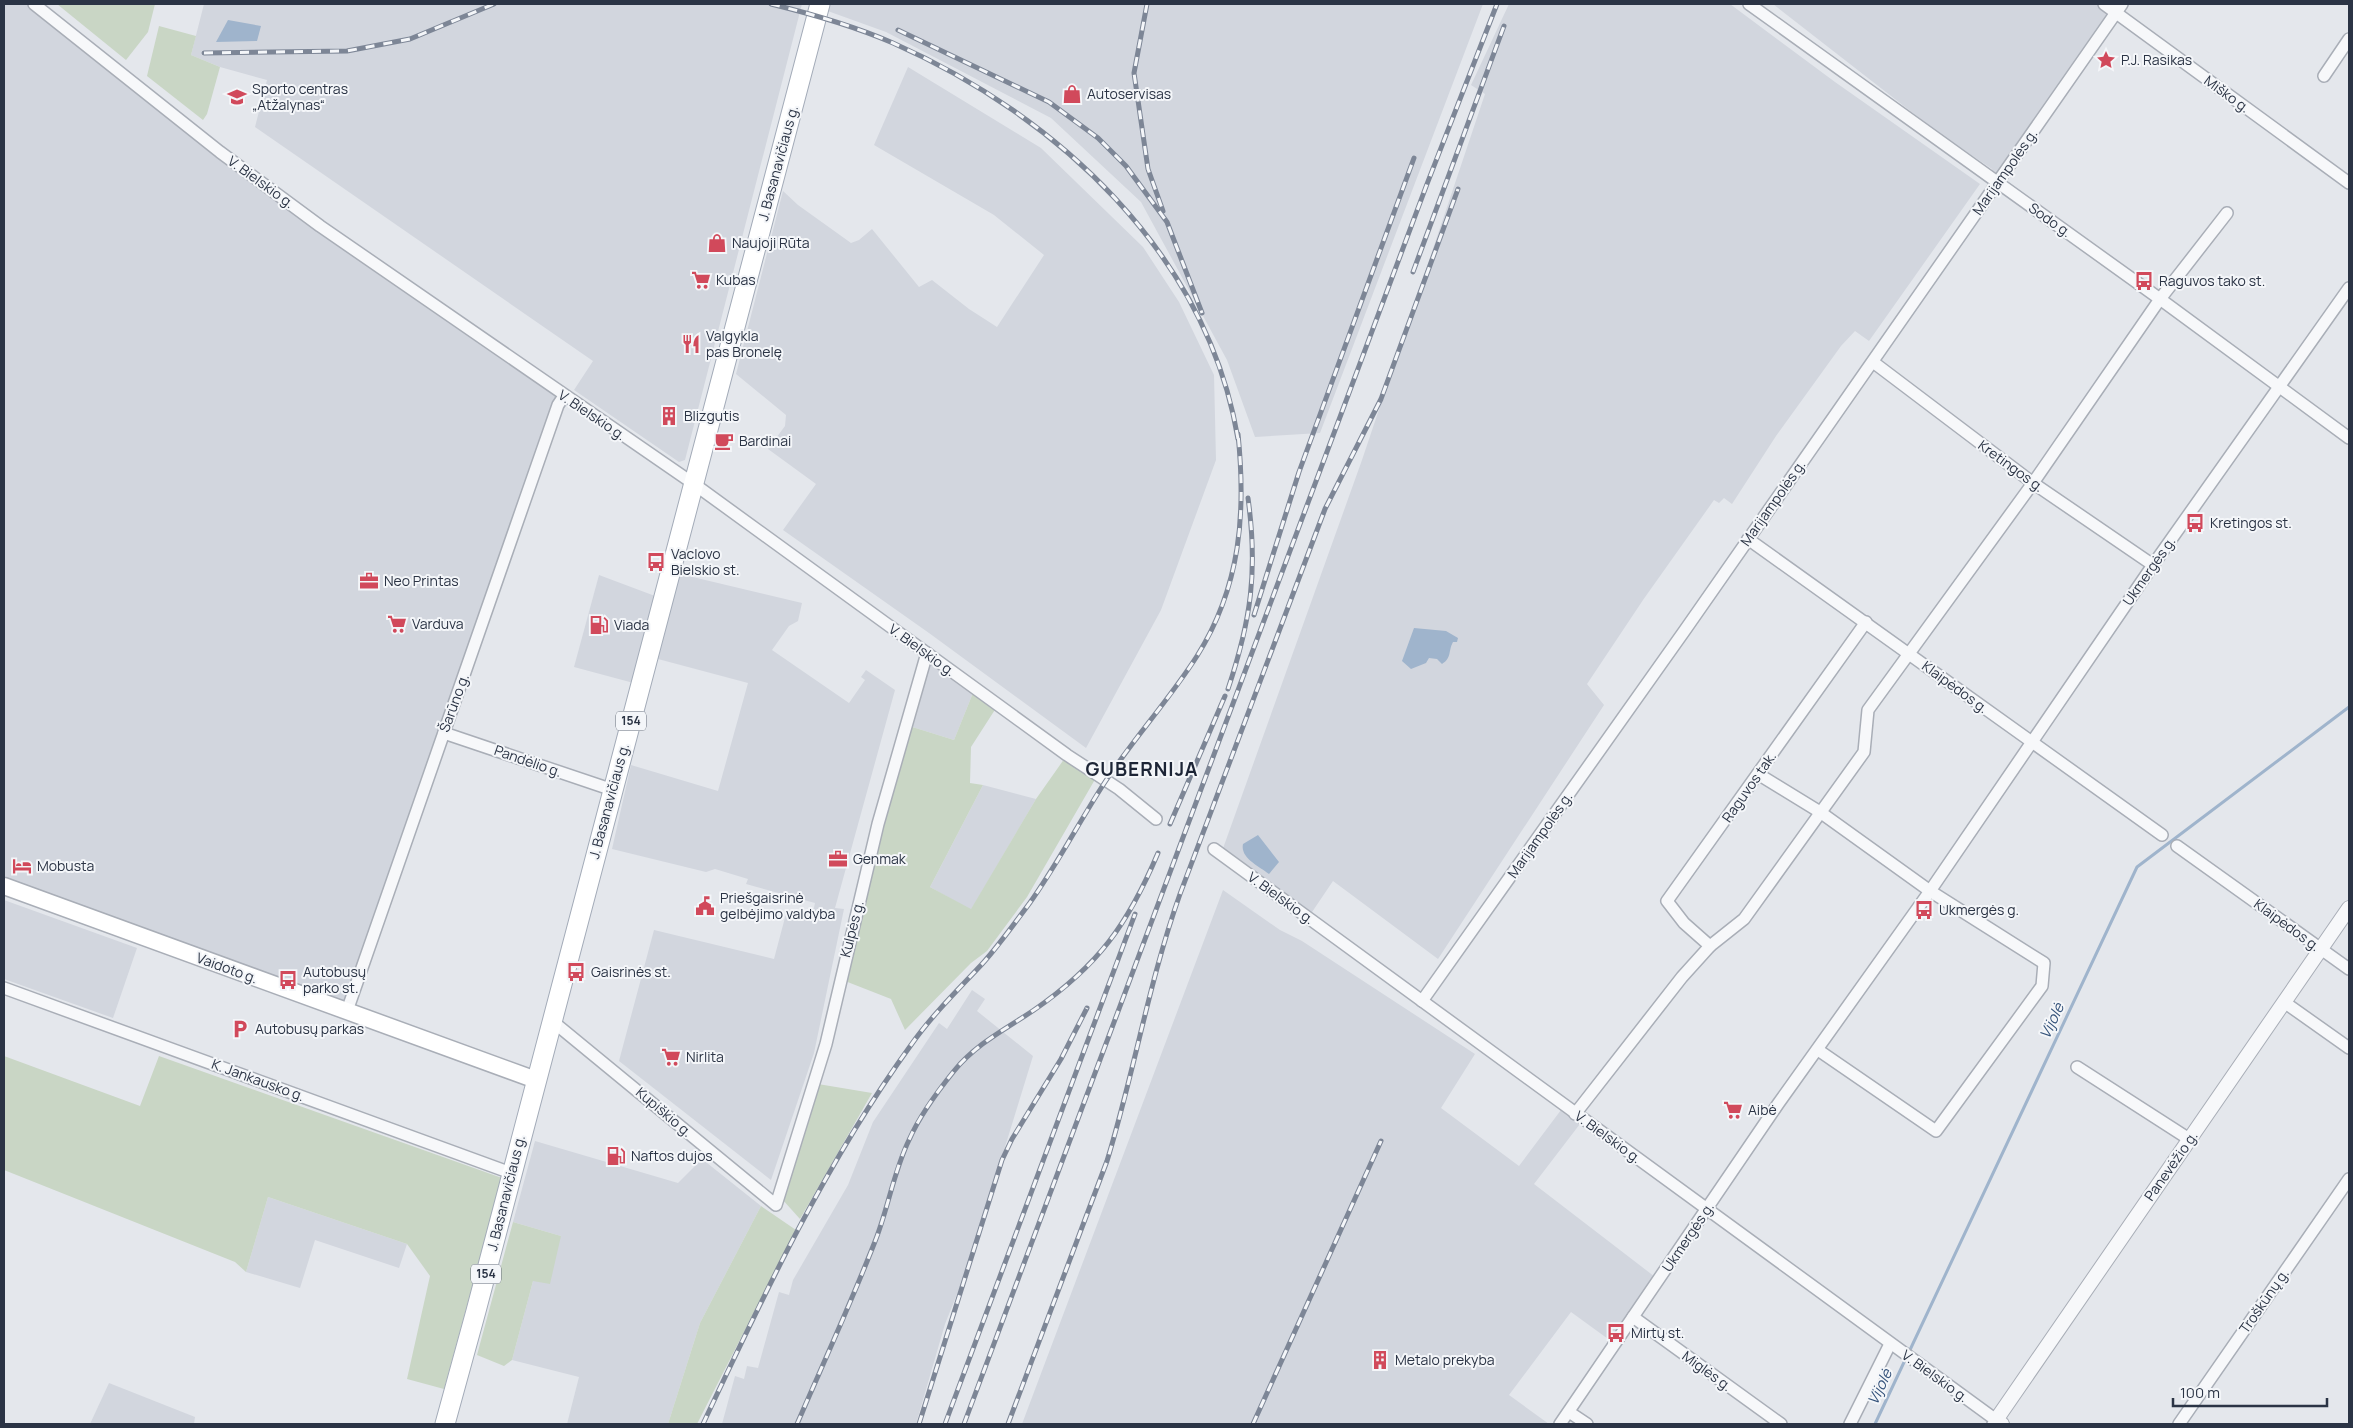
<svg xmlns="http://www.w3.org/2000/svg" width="2353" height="1428" font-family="Manrope,sans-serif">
  <rect width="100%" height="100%" fill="#e4e7ec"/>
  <!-- built -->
  <g fill="#d2d6de">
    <path d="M4 4H34L171 114 564 396 347 1011 4 886Z"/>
    <path d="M204 4H802L685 460 679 462 574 390 593 361 255 127 267 80 220 67 191 55Z"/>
    <path d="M827 4H1483L1320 433 1255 437 1227 360 1141 202 1051 118 886 32 825 10Z"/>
    <path d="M1509 4H1730L1835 82 1980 184 1869 341 1855 331 1841 346 1776 436 1732 504 1724 498 1719 503 1714 500 1643 600 1587 684 1604 705 1438 959 1333 881 1308 918 1221 854 1362 460 1485 94 1471 85Z"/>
    <path d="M1773 4H2104L2116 12 1996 182 1992 169 1936 131Z"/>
    <path d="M908 67 1041 148 1143 247 1179 302 1214 375 1216 460 1161 610 1086 748 929 633 783 530 816 484 768 449 785 426 786 415 736 374 783 191 798 205 851 243 859 240 872 229 919 287 932 280 969 309 997 327 1044 255 994 215 874 145Z"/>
    <path d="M680 574 802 603 798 621 789 626 772 650 849 703 865 680 861 677 866 670 895 690 835 908 844 909 814 1053 771 1180 619 1061 654 930 774 959 787 910 812 917 815 903 746 884 748 879 715 869 706 872 612 849 631 765 718 791 748 683 658 659Z"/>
    <path d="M599 575 663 599 641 685 574 667Z"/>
    <path d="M927 653 975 688 954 740 906 725Z"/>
    <path d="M983 785 1036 799 971 910 930 887Z"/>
    <path d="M1223 890 1280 930 1302 941 1475 1054 1441 1108 1519 1166 1564 1106 1583 1120 1534 1184 1659 1280 1615 1344 1571 1312 1509 1395 1549 1424H1022Z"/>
    <path d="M4 900 137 948 113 1018 4 979Z"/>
    <path d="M972 990 985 999 977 1011 1033 1056 968 1267 945 1324 916 1424H722L735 1376 744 1379 747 1366 758 1368 779 1292 789 1295 793 1280 848 1185 873 1122 939 1023 947 1029Z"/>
    <path d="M535 1141 678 1183 702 1159 761 1206 700 1323 668 1424H567L579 1377 512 1360 533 1281 561 1236 513 1222Z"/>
    <path d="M268 1197 407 1244 399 1268 315 1240 300 1288 246 1272Z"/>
    <path d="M109 1383 195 1417 194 1424H90Z"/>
  </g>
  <!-- green -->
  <g fill="#c9d6c5">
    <path d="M57 4H155L148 32 126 60Z"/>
    <path d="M159 26 196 36 191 55 220 67 207 114 203 120 147 76Z"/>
    <path d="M975 688 998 705 971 747 970 783 983 785 930 887 971 909 1036 799 1067 755 1097 776 1027 897 987 951 971 963 905 1030 891 999 845 981 906 725 954 740Z"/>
    <path d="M4 1056 140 1106 159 1056 502 1178 444 1389 407 1379 430 1276 407 1244 268 1197 246 1272 235 1262 4 1170Z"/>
    <path d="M818 1084 872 1093 800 1219 782 1199Z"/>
    <path d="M761 1206 796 1230 697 1424H668L700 1323Z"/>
    <path d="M513 1222 561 1236 550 1284 533 1281 512 1360 504 1366 477 1355Z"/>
  </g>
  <!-- water -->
  <g fill="#9fb4cc">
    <path d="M228 20 261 26 257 41 216 42Z"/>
    <path d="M1414 628 1446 631 1458 638 1457 642H1453C1448 651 1452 658 1442 664L1437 659 1429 658 1426 663 1411 669 1402 661Z"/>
    <path d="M1258 835 1279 862 1269 874C1259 866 1240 858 1243 844Z"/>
  </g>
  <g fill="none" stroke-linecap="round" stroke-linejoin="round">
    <!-- stream -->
    <g stroke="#9fb4cc" stroke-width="3">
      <path d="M1909 1352 2137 867 2349 707"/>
      <path d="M1875 1424 1906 1358"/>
    </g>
    <!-- minor casing -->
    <g stroke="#a9aeb7" stroke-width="14">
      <g id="minor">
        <path d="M34 4 220 152 320 226 694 484 1067 755 1119 789 1156 819"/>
        <path d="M1749 4 2160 299 2349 438"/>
        <path d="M2104 4 2349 183"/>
        <path d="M2324 76 2349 39"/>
        <path d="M1873 362 2033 483 2153 565"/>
        <path d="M1748 539 2162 835"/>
        <path d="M444 733 613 790"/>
        <path d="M1758 774 1820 812 1930 891 2044 963 2042 986 1936 1131 1818 1050"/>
        <path d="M2177 846 2349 969"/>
        <path d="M1214 849 1996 1420 1993 1424"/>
        <path d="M1710 946 1684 923 1667 901 1866 622"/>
        <path d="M4 988 511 1173"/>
        <path d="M1422 1001 1685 630 2122 4"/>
        <path d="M2284 1002 2349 1048"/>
        <path d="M347 1011 558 405 564 396"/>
        <path d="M551 1020 776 1205 826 1044 878 824 927 653"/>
        <path d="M2077 1067 2189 1139"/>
        <path d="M1575 1114 1682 977 1710 946 1744 919 1864 752 1868 710 2033 483 2160 299 2227 213"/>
        <path d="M1633 1317 1781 1424"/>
        <path d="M1569 1412 1587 1424"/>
        <path d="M1560 1424 1778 1104 1930 891 2153 565 2349 288"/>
        <path d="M1850 1424 1890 1344"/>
        <path d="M2179 1424 2349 1179"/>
      </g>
    </g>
    <!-- tertiary casing -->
    <g stroke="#a9aeb7" stroke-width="16">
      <path id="tertiary" d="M2002 1424 1996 1420 2349 908"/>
    </g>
    <!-- secondary casing -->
    <g stroke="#a9aeb7" stroke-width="19">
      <path id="secondary" d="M4 886 536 1080"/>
    </g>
    <!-- primary casing -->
    <g stroke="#a3abb8" stroke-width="21">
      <path id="primary" d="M445 1424 476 1311 820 4"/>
    </g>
    <!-- minor -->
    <use href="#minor" stroke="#f7f8fa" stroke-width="11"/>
    <!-- tertiary -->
    <use href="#tertiary" stroke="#f7f8fa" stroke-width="14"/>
    <!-- secondary -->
    <use href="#secondary" stroke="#fff" stroke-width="16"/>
    <!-- primary -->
    <use href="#primary" stroke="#fff" stroke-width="19"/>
    <!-- rail casing -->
    <g stroke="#7d8696" stroke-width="5">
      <g id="rail">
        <path d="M771 4C812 14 854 26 893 43 1058 116 1207 254 1238 439"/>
        <path d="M1147 4 1134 73 1148 169 1163 211"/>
        <path d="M898 30 1049 102 1098 138 1126 166 1167 222 1202 313"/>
        <path d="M204 53 347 51 410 39 494 4"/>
        <path d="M1413 272 1504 26"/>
        <path d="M1254 615 1299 472 1414 158"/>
        <path d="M1228 689C1251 620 1258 571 1248 498"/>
        <path d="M1170 824 1225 696"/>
        <path d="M703 1424C764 1294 826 1162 911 1045 932 1015 958 990 983 963 999 945 1014 924 1029 904 1057 865 1079 822 1105 782 1134 738 1169 700 1197 656 1241 586 1246 513 1238 434"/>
        <path d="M797 1424C823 1364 850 1305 874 1244 888 1210 893 1173 909 1140 920 1115 937 1092 954 1071 977 1043 1006 1029 1034 1010 1099 965 1128 924 1158 853"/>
        <path d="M919 1424 1002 1160 1012 1139 1061 1059 1087 1008"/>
        <path d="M945 1424 1135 914"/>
        <path d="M964 1424 1427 184 1497 4"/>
        <path d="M1008 1424 1107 1161C1134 1073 1149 981 1180 894L1325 509 1381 399 1458 189"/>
        <path d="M1253 1424 1381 1141"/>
      </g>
    </g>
    <!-- rail -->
    <use href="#rail" stroke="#f4f6f9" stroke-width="3" stroke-dasharray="9" stroke-linecap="butt"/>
  </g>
  <!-- icons -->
  <defs>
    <g id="sight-bare" transform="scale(1.5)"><path d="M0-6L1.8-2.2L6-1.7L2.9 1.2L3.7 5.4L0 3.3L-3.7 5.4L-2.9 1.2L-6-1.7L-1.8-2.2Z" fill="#d1495b" stroke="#f4f6f9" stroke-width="2.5" paint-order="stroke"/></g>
    <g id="shop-bare" transform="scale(1.5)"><path d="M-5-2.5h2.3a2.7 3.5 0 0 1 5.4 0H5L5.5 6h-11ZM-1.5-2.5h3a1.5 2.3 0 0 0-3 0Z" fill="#d1495b" stroke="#f4f6f9" stroke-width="2.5" paint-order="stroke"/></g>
    <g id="school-bare" transform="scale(1.5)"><path d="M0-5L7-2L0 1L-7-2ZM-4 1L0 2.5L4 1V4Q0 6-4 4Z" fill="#d1495b" stroke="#f4f6f9" stroke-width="2.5" paint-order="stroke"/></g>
    <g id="supermarket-bare" transform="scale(1.5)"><path d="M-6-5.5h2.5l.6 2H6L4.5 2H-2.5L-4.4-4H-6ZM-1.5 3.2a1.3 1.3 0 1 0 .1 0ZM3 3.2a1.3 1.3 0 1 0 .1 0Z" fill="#d1495b" stroke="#f4f6f9" stroke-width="2.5" paint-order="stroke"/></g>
    <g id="bus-bare" transform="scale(1.5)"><path d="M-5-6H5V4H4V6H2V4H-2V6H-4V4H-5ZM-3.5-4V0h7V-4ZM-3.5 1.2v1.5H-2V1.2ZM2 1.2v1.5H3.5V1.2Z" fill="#d1495b" stroke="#f4f6f9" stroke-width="2.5" paint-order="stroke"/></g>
    <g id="restaurant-bare" transform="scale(1.5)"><path d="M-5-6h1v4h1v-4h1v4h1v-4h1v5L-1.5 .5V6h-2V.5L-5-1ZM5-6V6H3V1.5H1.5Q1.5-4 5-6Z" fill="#d1495b" stroke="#f4f6f9" stroke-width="2.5" paint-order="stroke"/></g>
    <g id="building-bare" transform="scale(1.5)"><path d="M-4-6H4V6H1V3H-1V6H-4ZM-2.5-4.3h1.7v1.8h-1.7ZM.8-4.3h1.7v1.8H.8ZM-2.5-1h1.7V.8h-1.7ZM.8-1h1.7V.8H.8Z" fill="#d1495b" stroke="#f4f6f9" stroke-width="2.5" paint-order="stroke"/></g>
    <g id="cafe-bare" transform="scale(1.5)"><path d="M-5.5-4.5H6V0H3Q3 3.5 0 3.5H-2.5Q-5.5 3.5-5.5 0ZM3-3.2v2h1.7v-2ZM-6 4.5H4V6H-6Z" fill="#d1495b" stroke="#f4f6f9" stroke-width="2.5" paint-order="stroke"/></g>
    <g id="office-bare" transform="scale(1.5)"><path d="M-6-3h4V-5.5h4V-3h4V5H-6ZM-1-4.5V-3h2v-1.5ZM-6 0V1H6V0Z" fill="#d1495b" stroke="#f4f6f9" stroke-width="2.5" paint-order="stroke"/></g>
    <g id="fuel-bare" transform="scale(1.5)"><path d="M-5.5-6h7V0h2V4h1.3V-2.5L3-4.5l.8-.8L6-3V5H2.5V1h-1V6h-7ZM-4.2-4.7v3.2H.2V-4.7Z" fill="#d1495b" stroke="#f4f6f9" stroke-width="2.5" paint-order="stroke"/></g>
    <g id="hotel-bare" transform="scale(1.5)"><path d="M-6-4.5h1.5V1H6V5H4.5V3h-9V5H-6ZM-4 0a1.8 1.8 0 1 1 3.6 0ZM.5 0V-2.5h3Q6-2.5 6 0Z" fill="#d1495b" stroke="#f4f6f9" stroke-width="2.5" paint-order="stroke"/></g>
    <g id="civic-bare" transform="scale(1.5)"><path d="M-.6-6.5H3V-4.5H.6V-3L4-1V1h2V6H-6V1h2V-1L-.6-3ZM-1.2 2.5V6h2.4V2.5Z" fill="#d1495b" stroke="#f4f6f9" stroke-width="2.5" paint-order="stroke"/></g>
    <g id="parking-bare" transform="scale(1.5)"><path d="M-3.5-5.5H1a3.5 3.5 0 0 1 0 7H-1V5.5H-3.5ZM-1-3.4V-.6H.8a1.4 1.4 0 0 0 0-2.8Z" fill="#d1495b" stroke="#f4f6f9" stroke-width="2.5" paint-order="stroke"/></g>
  </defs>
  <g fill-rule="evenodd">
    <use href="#sight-bare" x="2106" y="60"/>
    <use href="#shop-bare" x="1072" y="94"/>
    <use href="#school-bare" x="237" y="97"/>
    <use href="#shop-bare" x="717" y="243"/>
    <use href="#supermarket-bare" x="701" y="280"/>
    <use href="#bus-bare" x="2144" y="281"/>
    <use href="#restaurant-bare" x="691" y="344"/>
    <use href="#building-bare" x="669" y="416"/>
    <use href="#cafe-bare" x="724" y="441"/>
    <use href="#bus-bare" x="2195" y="523"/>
    <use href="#bus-bare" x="656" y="562"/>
    <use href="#office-bare" x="369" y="581"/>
    <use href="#supermarket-bare" x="397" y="624"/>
    <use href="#fuel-bare" x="599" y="625"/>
    <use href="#office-bare" x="838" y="859"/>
    <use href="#hotel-bare" x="22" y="866"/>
    <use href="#civic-bare" x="705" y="906"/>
    <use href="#bus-bare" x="1924" y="910"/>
    <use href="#bus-bare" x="576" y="972"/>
    <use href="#bus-bare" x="288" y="980"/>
    <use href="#parking-bare" x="240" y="1029"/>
    <use href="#supermarket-bare" x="671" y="1057"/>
    <use href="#supermarket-bare" x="1733" y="1110"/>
    <use href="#fuel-bare" x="616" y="1156"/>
    <use href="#bus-bare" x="1616" y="1333"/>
    <use href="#building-bare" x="1380" y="1360"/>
  </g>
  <g text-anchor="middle" stroke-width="4" stroke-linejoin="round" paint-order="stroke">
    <!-- shield labels -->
    <g fill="#f4f6f9" stroke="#676e7b" stroke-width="1">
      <rect x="616" y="711.5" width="30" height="19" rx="4"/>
      <rect x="471" y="1264.5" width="30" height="19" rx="4"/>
    </g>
    <g font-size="12" font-weight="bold" fill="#2b3445">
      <text x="631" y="725">154</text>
      <text x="486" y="1278">154</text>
    </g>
    <!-- poi labels -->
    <g font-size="14" fill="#2b3445" stroke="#f4f6f9" text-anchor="start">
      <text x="2121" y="65">P.J. Rasikas</text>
      <text x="252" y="94">Sporto centras<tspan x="252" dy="16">„Atžalynas“</tspan></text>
      <text x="1087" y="99">Autoservisas</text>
      <text x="732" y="248">Naujoji Rūta</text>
      <text x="716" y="285">Kubas</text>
      <text x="2159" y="286">Raguvos tako st.</text>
      <text x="706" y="341">Valgykla<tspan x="706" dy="16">pas Bronelę</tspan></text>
      <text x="684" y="421">Blizgutis</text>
      <text x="739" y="446">Bardinai</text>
      <text x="2210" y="528">Kretingos st.</text>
      <text x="671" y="559">Vaclovo<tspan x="671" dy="16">Bielskio st.</tspan></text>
      <text x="384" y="586">Neo Printas</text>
      <text x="412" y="629">Varduva</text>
      <text x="614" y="630">Viada</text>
      <text x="853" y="864">Genmak</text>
      <text x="37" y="871">Mobusta</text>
      <text x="720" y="903">Priešgaisrinė<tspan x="720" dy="16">gelbėjimo valdyba</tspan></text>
      <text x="1939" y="915">Ukmergės g.</text>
      <text x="303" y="977">Autobusų<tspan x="303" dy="16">parko st.</tspan></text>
      <text x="591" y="977">Gaisrinės st.</text>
      <text x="255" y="1034">Autobusų parkas</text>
      <text x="686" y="1062">Nirlita</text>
      <text x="1748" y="1115">Aibė</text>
      <text x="631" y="1161">Naftos dujos</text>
      <text x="1631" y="1338">Mirtų st.</text>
      <text x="1395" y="1365">Metalo prekyba</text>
    </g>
    <!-- street labels -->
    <g font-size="14" fill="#2b3445" stroke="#f4f6f9">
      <text transform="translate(2227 94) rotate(36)" y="5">Miško g.</text>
      <text transform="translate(778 163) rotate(-75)" y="5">J. Basanavičiaus g.</text>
      <text transform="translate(2005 172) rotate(-55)" y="5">Marijampolės g.</text>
      <text transform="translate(261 182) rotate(36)" y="5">V. Bielskio g.</text>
      <text transform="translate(2050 220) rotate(35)" y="5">Sodo g.</text>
      <text transform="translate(592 415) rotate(34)" y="5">V. Bielskio g.</text>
      <text transform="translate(2011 466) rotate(36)" y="5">Kretingos g.</text>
      <text transform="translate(1773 503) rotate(-55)" y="5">Marijampolės g.</text>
      <text transform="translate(2149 571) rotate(-55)" y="5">Ukmergės g.</text>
      <text transform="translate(922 650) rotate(36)" y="5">V. Bielskio g.</text>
      <text transform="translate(1955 687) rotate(36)" y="5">Klaipėdos g.</text>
      <text transform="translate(454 703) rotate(-70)" y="5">Šarūno g.</text>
      <text transform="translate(528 761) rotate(19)" y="5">Pandėlio g.</text>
      <text transform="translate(1749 787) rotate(-55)" y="5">Raguvos tak.</text>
      <text transform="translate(609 801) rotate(-75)" y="5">J. Basanavičiaus g.</text>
      <text transform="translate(1540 835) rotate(-55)" y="5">Marijampolės g.</text>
      <text transform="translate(1281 898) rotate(36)" y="5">V. Bielskio g.</text>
      <text transform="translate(2287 925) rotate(36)" y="5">Klaipėdos g.</text>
      <text transform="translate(852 929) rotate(-76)" y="5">Kulpės g.</text>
      <text transform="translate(227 968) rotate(20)" y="5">Vaidoto g.</text>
      <text transform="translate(258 1080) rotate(20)" y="5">K. Jankausko g.</text>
      <text transform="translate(664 1112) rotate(40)" y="5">Kupiškio g.</text>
      <text transform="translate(1608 1137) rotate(36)" y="5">V. Bielskio g.</text>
      <text transform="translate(2171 1166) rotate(-55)" y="5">Panevėžio g.</text>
      <text transform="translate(506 1193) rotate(-76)" y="5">J. Basanavičiaus g.</text>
      <text transform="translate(1688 1237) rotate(-56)" y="5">Ukmergės g.</text>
      <text transform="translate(2264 1301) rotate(-55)" y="5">Troškūnų g.</text>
      <text transform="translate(1707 1371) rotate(36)" y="5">Miglės g.</text>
      <text transform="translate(1935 1376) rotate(36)" y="5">V. Bielskio g.</text>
    </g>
    <!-- water labels -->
    <g font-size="15" font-style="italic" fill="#34527a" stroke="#f4f6f9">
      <text transform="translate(2052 1021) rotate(-65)" y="5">Vijolė</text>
      <text transform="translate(1880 1387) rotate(-65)" y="5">Vijolė</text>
    </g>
    <!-- district labels -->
    <g font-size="19" font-weight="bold" letter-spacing="1" fill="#1d2536" stroke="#f4f6f9">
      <text x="1142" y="776">GUBERNIJA</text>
    </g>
  </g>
  <!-- border -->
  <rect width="2353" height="1428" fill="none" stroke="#2b3445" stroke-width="10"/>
  <!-- scale -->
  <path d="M2173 1398v8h154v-8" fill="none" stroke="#2b3445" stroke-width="2.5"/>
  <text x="2180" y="1398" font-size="15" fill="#2b3445" stroke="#f4f6f9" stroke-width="4" paint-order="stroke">100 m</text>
</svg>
